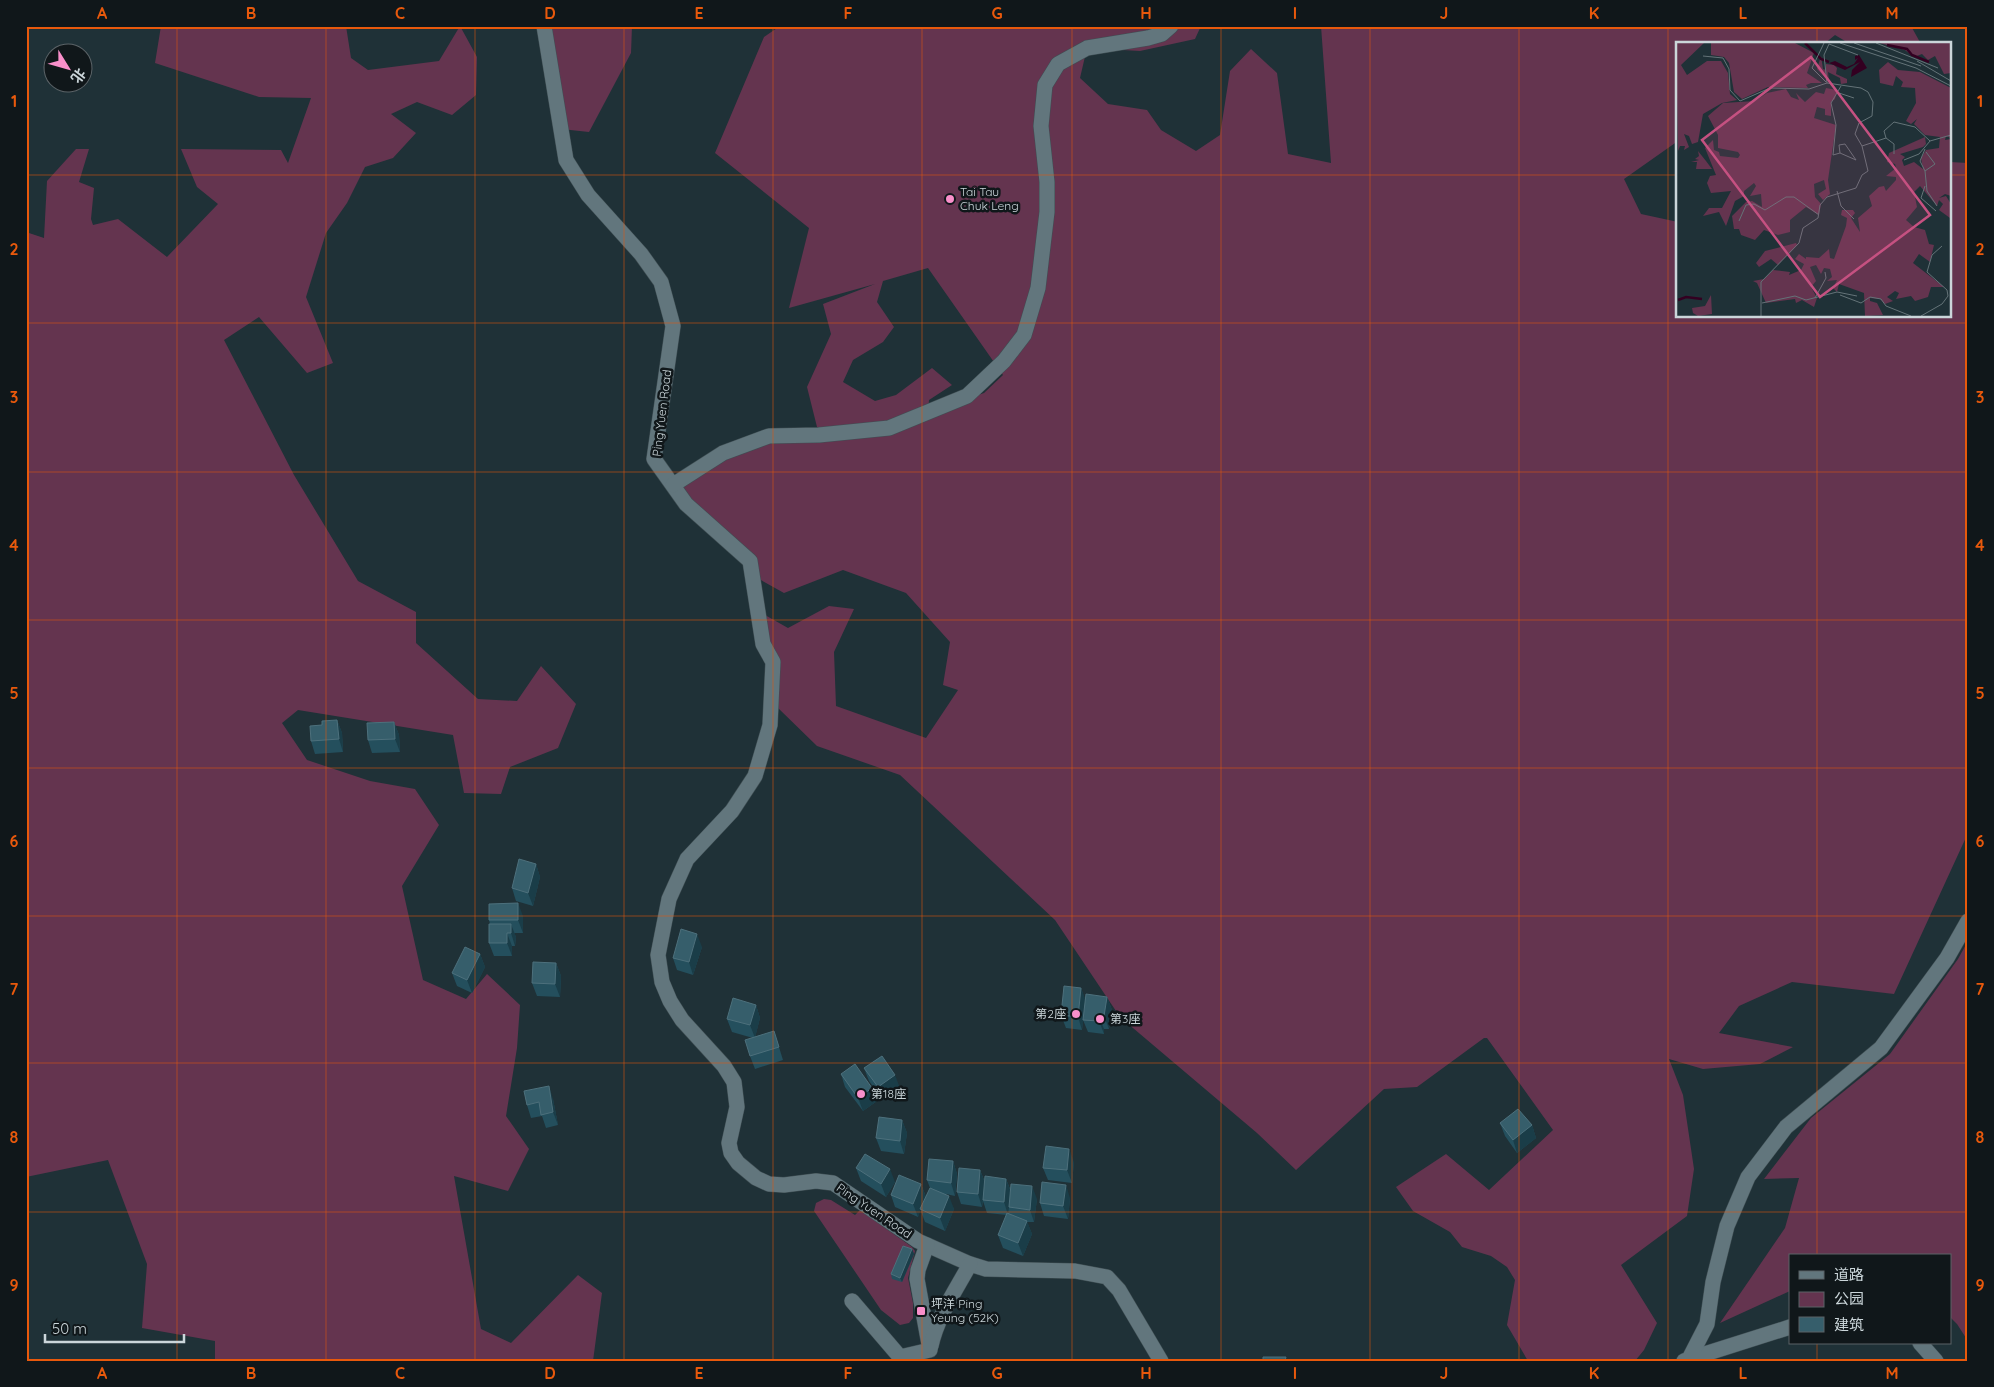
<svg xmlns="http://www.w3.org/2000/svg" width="1994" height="1387" font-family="Quicksand,'Noto Sans SC',sans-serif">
  <rect width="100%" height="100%" fill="#1f3137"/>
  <!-- green -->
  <g fill="#64344f" fill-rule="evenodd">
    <path d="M161 26H346L351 58 368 70 439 61 460 26 477 57 476 95 452 115 417 102 391 114 416 133 393 158 365 167 347 203 326 233 306 297 333 363 307 373 259 317 224 340 294 475 358 581 416 612V643L478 699 517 701 541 666 576 704 558 748 510 767 501 794 464 793 453 735 298 710 282 723 307 760 370 781 415 789 439 825 402 886 423 980 466 999 487 974 520 1005 517 1048 506 1116 529 1149 508 1191 454 1176 481 1329 511 1343 578 1275 602 1293 593 1361H215V1341L142 1328 147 1264 108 1160 26 1177V232L44 238 47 181 76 149H89L79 182 94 188 91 219 93 225 118 219 167 257 218 204 197 187 181 149 281 150 288 163 311 98 259 97 155 63Z"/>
    <path d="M545 26H632L631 53 589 132 561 129Z"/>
    <path d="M780 26H1201L1195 39 1140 51 1087 48 1080 78 1108 104 1147 110 1161 130 1196 151 1220 135 1230 71 1251 49 1277 73 1288 154 1331 163 1321 26H1911L1921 44H1850L1835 35 1824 44H1678V141L1624 179 1641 214 1678 222V316H1950V162L1968 163V833L1894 994 1792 982 1739 1006 1719 1033 1793 1047 1760 1064 1703 1069 1669 1059 1683 1095 1694 1169 1687 1216 1621 1265 1657 1323 1644 1350 1635 1361H1528L1507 1325 1515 1280 1507 1267 1491 1256 1462 1247 1450 1232 1413 1211 1396 1187 1446 1154 1489 1190 1553 1130 1487 1038H1484L1417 1087 1384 1089 1296 1170 1257 1133 1120 1017 1055 920 900 775 817 746 777 707 765 615 788 628 829 606 854 609 834 652 836 706 926 738 958 690 943 685 950 642 906 593 843 570 784 593 752 575 673 485 730 450 819 435 807 387 831 334 823 304 875 284 789 308 809 228 715 153 764 37ZM928 268 1003 375 984 393 928 412 929 400 952 385 932 368 896 395 875 401 843 382 853 360 883 342 894 327 877 302 883 281Z"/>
    <path d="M1968 941V1341L1957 1324 1950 1317V1256H1790V1291L1720 1323 1785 1228 1799 1178 1764 1179 1811 1118 1890 1054 1958 959Z"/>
    <path d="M824 1199 831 1200 855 1215 860 1210 912 1247 915 1251 908 1278 913 1303V1318L909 1323 900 1325 881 1310 814 1211 816 1203Z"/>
  </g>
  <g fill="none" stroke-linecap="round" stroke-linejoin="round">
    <!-- street casing -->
    <g stroke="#3f4e53" stroke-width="16">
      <g id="street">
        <path d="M544 26 566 160 588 195 641 254 661 282 673 326 654 459 686 504 750 561 763 644 773 662 770 725 755 776 732 811 687 859 669 899 658 955 662 982 670 1001 682 1020 724 1066 734 1082 737 1107 729 1143 731 1153 738 1163 756 1178 769 1184 784 1185 816 1181 833 1183 918 1241 970 1264 986 1269 1075 1271 1107 1277 1119 1290 1161 1361"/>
        <path d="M673 485 723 453 769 436 819 435 889 428 967 396 1004 361 1024 335 1038 288 1047 212V182L1041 126 1045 85 1058 64 1087 48 1148 38 1162 34 1171 26"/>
        <path d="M852 1301 900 1357 930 1350 917 1279 918 1270 927 1245"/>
        <path d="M1920 1343 1936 1361"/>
        <path d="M931 1346C937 1317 956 1290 970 1264"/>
        <path d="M1689 1359 1790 1327"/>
        <path d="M1684 1361 1689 1359 1707 1324 1713 1282 1727 1226 1748 1177 1786 1127 1881 1048 1947 958 1968 921"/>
      </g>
    </g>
    <!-- street -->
    <use href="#street" stroke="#62767d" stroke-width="15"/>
  </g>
  <!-- wall -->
  <g fill="#244f5d">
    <path d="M337 720 342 733 343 752 315 754 311 741 322 725Z"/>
    <path d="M394 722 399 735 400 752 372 753 368 740Z"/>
    <path d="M536 864 540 877 533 906 516 901 512 888Z"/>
    <path d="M523 916V933H514L516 937 515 946H512V956H494L489 943 490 924 489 920Z"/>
    <path d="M702 947 693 975 677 970 673 958Z"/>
    <path d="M480 954 485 967 472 993 457 986 452 973Z"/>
    <path d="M556 963 561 976 560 997 537 996 532 983Z"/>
    <path d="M1081 988 1085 1000 1107 997 1112 1010 1109 1029H1104V1034L1088 1032 1083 1020 1082 1030 1066 1028 1061 1015Z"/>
    <path d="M756 1005 760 1018 755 1037 778 1044 783 1060 755 1069 750 1056 753 1038 732 1032 727 1019Z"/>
    <path d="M864 1068 900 1088 883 1100 869 1081Z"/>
    <path d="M841 1074 877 1101 863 1111 845 1087Z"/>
    <path d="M553 1099 558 1125 546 1128 542 1116 531 1118 527 1105Z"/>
    <path d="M902 1120 907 1133 904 1154 881 1151 876 1138Z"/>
    <path d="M1500 1123 1532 1125 1536 1138 1517 1153 1505 1136Z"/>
    <path d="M953 1161 957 1174 955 1196 946 1194 954 1209 945 1231 925 1222 920 1209 918 1217 895 1207 891 1195 921 1184 926 1197 930 1188 927 1180Z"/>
    <path d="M1074 1162 1072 1183 1048 1180 1043 1168Z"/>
    <path d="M856 1168 895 1182 886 1197 861 1181Z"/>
    <path d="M980 1170 985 1182 1006 1179 1011 1191 1037 1199 1034 1222H1027L1032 1234 1023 1256 1003 1248 998 1235 1007 1215 987 1213 983 1201 982 1207 961 1204 957 1192Z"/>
    <path d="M1070 1198 1068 1219 1044 1216 1040 1203Z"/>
    <path d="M912 1249 914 1254 902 1282 892 1279 891 1274Z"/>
  </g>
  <!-- shaded-wall -->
  <g fill="#1a3d48">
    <path d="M337 720 342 733 343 752 339 739Z"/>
    <path d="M394 722 399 735 400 752 395 739Z"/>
    <path d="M536 864 540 877 533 906 528 893Z"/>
    <path d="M518 903 523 916V933L518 920Z"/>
    <path d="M511 924 516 937 515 946 511 933Z"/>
    <path d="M507 933 512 946V956L507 943Z"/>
    <path d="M697 934 702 947 693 975 689 962Z"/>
    <path d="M480 954 485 967 472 993 467 980Z"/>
    <path d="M556 963 561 976 560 997 555 984Z"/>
    <path d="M1081 988 1086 1001 1082 1030 1078 1017Z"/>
    <path d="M1107 997 1112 1010 1109 1029 1104 1016Z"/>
    <path d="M756 1005 760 1018 755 1038 750 1025Z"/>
    <path d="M1099 1016 1104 1029V1034L1099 1021Z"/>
    <path d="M895 1075 900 1088 883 1100 878 1087Z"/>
    <path d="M549 1086 553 1099 558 1125 553 1112Z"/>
    <path d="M872 1088 877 1101 863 1111 858 1098Z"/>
    <path d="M902 1120 907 1133 904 1154 900 1141Z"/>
    <path d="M1532 1125 1536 1138 1517 1153 1513 1140Z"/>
    <path d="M1069 1149 1074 1162 1072 1183 1067 1170Z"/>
    <path d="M953 1161 957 1174 955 1196 951 1183Z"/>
    <path d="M890 1169 895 1182 886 1197 881 1184Z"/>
    <path d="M980 1170 985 1183 982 1207 978 1194Z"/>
    <path d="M1006 1179 1011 1192 1008 1215 1004 1202Z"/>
    <path d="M921 1184 926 1197 918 1217 913 1204Z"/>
    <path d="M1066 1185 1070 1198 1068 1219 1063 1206Z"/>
    <path d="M1032 1186 1037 1199 1034 1222 1030 1210Z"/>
    <path d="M949 1196 954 1209 945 1231 940 1218Z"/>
    <path d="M1027 1221 1032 1234 1023 1256 1018 1243Z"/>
    <path d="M912 1249 914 1254 902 1282 900 1278Z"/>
  </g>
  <!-- building -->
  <g fill="#365e6b" stroke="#4d707c">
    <path d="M337 720 339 739 311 741 310 726 322 725V721Z"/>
    <path d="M394 722 395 739 368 740 367 723Z"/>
    <path d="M519 859 536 864 528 893 512 888Z"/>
    <path d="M518 903V920H489V904Z"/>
    <path d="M489 924H511V933H507V943H489Z"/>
    <path d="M681 929 697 934 689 962 673 958Z"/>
    <path d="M465 947 480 954 467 980 452 973Z"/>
    <path d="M533 962 556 963 555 984 532 983Z"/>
    <path d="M1064 986 1081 988 1078 1017 1061 1015Z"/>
    <path d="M1086 994 1107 997 1104 1016H1099V1021L1083 1020Z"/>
    <path d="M733 998 756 1005 750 1025 727 1019Z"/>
    <path d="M774 1031 779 1047 750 1056 745 1040Z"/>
    <path d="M882 1056 895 1075 878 1087 864 1068Z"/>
    <path d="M855 1064 872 1088 858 1098 841 1074Z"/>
    <path d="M549 1086 553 1112 541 1115 539 1102 527 1105 524 1091Z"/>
    <path d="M1518 1109 1532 1125 1513 1140 1500 1123Z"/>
    <path d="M879 1117 902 1120 900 1141 876 1138Z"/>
    <path d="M1046 1146 1069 1149 1067 1170 1043 1168Z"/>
    <path d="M865 1154 890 1169 881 1184 856 1168Z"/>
    <path d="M929 1159 953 1161 951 1183 927 1180Z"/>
    <path d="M959 1168 980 1170 978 1194 957 1192Z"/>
    <path d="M899 1175 921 1184 913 1204 891 1195Z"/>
    <path d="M985 1176 1006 1179 1004 1202 983 1200Z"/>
    <path d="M1042 1182 1066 1185 1063 1206 1040 1203Z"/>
    <path d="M1011 1184 1032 1186 1030 1210 1009 1207Z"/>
    <path d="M930 1188 949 1196 940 1218 920 1209Z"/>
    <path d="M1007 1213 1027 1221 1018 1243 998 1235Z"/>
    <path d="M903 1246 912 1249 900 1278 891 1274Z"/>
    <path d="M1263 1357H1286L1285 1361H1263Z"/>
  </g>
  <!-- grid -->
  <path fill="none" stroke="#e8590c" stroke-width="1" stroke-opacity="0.55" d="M177 26V1361M326 26V1361M475 26V1361M624 26V1361M773 26V1361M922 26V1361M1072 26V1361M1221 26V1361M1370 26V1361M1519 26V1361M1668 26V1361M1817 26V44M26 175H1678M1950 175H1968M1817 316V1256M26 323H1968M26 472H1968M26 620H1968M26 768H1968M26 916H1968M26 1063H1968M26 1212H1968M1817 1343V1361"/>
  <!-- markers -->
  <g fill="#f98fca" stroke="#10171a" stroke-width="2">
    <circle cx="950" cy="199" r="5"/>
    <circle cx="1076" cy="1014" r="5"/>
    <circle cx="1100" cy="1019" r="5"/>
    <circle cx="861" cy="1094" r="5"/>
    <rect x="916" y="1306" width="10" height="10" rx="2.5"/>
  </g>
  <g text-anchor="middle" stroke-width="5" stroke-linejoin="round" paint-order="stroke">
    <!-- poi labels -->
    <g font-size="12" fill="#cbd6da" stroke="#10171a" text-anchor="start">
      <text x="960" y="196">Tai Tau<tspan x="960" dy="14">Chuk Leng</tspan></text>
      <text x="1066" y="1018" text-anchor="end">第2座</text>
      <text x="1110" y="1023">第3座</text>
      <text x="871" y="1098">第18座</text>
      <text x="931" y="1308">坪洋 Ping<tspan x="931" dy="14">Yeung (52K)</tspan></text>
    </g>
    <!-- street labels -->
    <g font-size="12" fill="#cbd6da" stroke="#10171a">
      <text transform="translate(662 413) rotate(-83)" y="4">Ping Yuen Road</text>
      <text transform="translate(874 1211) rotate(34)" y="4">Ping Yuen Road</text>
    </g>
  </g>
  <!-- overview -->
  <g transform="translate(1676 42)">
    <rect width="275" height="275" fill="#1f3137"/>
    <path d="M0 1H28L5 23 11 33 31 19H45L52 31 54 52 61 58 46 61 27 72 22 100 16 102 13 94 8 92 13 105 8 108 9 104H4L2 109ZM35 1H119L138 11 131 31 146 41H135L130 43 132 46 92 45 66 57 58 50 53 21 48 15 35 13ZM204 1H275V31L268 32 259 14 252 18 246 12 238 15 229 8ZM145 14 147 27 150 28V22L158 23 161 26 160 32 171 37V41L165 42 164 36 152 30 153 39 141 27ZM212 20 222 28 244 30 275 46V96L270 94 269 98 275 97V154L269 152 263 156 270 154 275 162 274 176 263 168 267 162 263 158 261 164 244 144 238 150 241 165 230 178 238 185 249 188 253 202 258 203 254 220 243 212 237 221 268 245H255L252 255 239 259 235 254 220 257 223 251 219 249 211 255 217 259 209 262 204 257 194 256V259L201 261 207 273 189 274 188 251 163 242 161 250 157 246 161 238 151 239 156 235 154 227 148 226 145 232 140 223 134 225 140 239 135 245 141 256 138 265 126 258 120 261 119 257 90 261 81 241 77 239 88 237 97 228 114 230 113 233 125 228 128 222 119 217 123 212 130 217V215L143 216 153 207 154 216 158 217 170 184 171 176 165 173 166 168H177L179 171 175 176 184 190 182 176 196 164 193 154 203 145 208 144 210 149 220 138V135L210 134 220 126 219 122 211 120 213 111 249 95 250 102 247 105 224 112 229 115 226 118 228 124 238 120 247 127 245 116 250 108 263 106 264 95 249 93 238 82 241 77 235 82 230 79 240 61 239 46 225 45 227 40 220 34 217 44 204 41 203 28ZM150 46 161 48 159 57 155 60V74L149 73V67L141 65 138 76 160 83 152 138 154 152 147 158 142 152 150 147 148 138 138 142 139 155 145 162 143 173 130 165 114 178V190L102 193 88 188 79 198 65 193 63 187H58L56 174 70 160 76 159 86 165 85 152 74 154 80 144 78 141 68 149V154L59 159 50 184 43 170 27 174 33 166H46L55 149 35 151 31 141 34 134 40 133 29 106 37 98 38 108 43 110 44 114 62 116 64 113 62 110 42 106V93L32 74 47 61 79 59 91 51 110 47 115 55 123 58 120 51 129 60 140 50 148 52ZM22 109 30 119 36 127H20L21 120H15L23 118 19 117 23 114ZM120 201 121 203 102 223 95 217 83 225 80 221 89 209ZM35 253 36 272 22 274 17 271 16 266 29 264Z" fill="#64344f"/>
    <path d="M183 13 191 26 175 35 176 28 184 20 169 28 153 21 159 19 171 25 178 22 182 16 179 18V14Z" fill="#330021"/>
    <path fill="none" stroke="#330021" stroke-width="2.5" d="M129 1 145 17 153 20M211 3 231 7 236 13 253 20M2 258 10 255 26 257"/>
    <path fill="none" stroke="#647378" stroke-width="1" d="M148 1 136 26 150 40M164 1 240 26 275 44M178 1 245 24M200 1 262 26M27 14 47 16 53 27 54 48 64 59 94 46 133 47 151 41 185 46 192 50 197 60 196 74 183 81 179 92 186 104 192 129 186 133 180 146 151 155 144 163 142 176 127 186 123 201 85 240V274M241 19 275 39M151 41 148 13 153 2 182 13M165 44 155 61 160 83 157 113 164 111 180 118M163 51 178 56M186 104 210 96M249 107 244 119 249 129 251 149 261 164M164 111 163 103 169 102 180 118M218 112V102L210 96 208 89 218 80 239 85 254 99 275 93M228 118 243 112 254 99M249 129 259 122 250 110M249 144 245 156 260 169M161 149 165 164 178 177M63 179 70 163 78 162 89 168 110 155H118L143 173M164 253 185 261 194 255 205 257 210 264 235 274M139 256 150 236 149 230M86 261 119 254 130 258 161 250 181 254M245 274 266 262 272 254 271 248 251 230 256 213 266 204"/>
    <path fill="#c55181" fill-opacity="0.15" stroke="#c55181" stroke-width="2.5" d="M135 15 254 173 144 255 26 98Z"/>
    <rect width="275" height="275" fill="none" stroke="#cbd6da" stroke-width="2.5"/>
  </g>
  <!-- border -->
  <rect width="1994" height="1387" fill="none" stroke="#10171a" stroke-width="55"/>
  <!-- legend -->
  <rect x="1789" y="1254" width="162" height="90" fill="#10171a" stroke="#5b6367"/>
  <rect x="1799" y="1271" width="25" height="8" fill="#62767d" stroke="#5b6367"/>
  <text x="1834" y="1280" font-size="15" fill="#cbd6da">道路</text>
  <rect x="1799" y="1292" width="25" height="15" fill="#64344f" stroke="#5b6367"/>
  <text x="1834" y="1304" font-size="15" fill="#cbd6da">公园</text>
  <rect x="1799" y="1317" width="25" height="15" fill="#365e6b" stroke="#5b6367"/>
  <text x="1834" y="1330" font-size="15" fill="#cbd6da">建筑</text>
  <!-- north arrow -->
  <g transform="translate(68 68) rotate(127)"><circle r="24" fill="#10171a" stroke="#5b6367"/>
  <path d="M0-4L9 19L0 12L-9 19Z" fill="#f98fca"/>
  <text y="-8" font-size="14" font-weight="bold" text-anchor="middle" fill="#cbd6da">北</text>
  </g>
  <!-- scale -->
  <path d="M45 1334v8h139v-8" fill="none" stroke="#cbd6da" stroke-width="2.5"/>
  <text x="52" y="1334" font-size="15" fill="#cbd6da" stroke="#10171a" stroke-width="4" paint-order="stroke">50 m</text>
  <rect x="28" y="28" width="1938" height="1332" fill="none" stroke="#e8590c" stroke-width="2"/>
  <g font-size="16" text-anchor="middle" font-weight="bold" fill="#e8590c">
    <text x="102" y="19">A</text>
    <text x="251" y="19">B</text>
    <text x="400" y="19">C</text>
    <text x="550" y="19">D</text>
    <text x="699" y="19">E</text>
    <text x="848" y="19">F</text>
    <text x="997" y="19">G</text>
    <text x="1146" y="19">H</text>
    <text x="1295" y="19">I</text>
    <text x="1444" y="19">J</text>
    <text x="1594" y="19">K</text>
    <text x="1743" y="19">L</text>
    <text x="1892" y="19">M</text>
    <text x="14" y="107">1</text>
    <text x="1980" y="107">1</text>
    <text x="14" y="255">2</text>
    <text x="1980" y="255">2</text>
    <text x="14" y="403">3</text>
    <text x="1980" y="403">3</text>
    <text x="14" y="551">4</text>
    <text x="1980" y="551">4</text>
    <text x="14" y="699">5</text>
    <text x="1980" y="699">5</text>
    <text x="14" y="847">6</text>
    <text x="1980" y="847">6</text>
    <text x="14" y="995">7</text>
    <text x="1980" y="995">7</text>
    <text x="14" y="1143">8</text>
    <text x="1980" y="1143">8</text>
    <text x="14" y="1291">9</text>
    <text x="1980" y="1291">9</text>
    <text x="102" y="1379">A</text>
    <text x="251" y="1379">B</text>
    <text x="400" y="1379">C</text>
    <text x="550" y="1379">D</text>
    <text x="699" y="1379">E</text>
    <text x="848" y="1379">F</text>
    <text x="997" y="1379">G</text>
    <text x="1146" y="1379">H</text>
    <text x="1295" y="1379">I</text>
    <text x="1444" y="1379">J</text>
    <text x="1594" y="1379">K</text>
    <text x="1743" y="1379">L</text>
    <text x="1892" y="1379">M</text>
  </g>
</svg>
